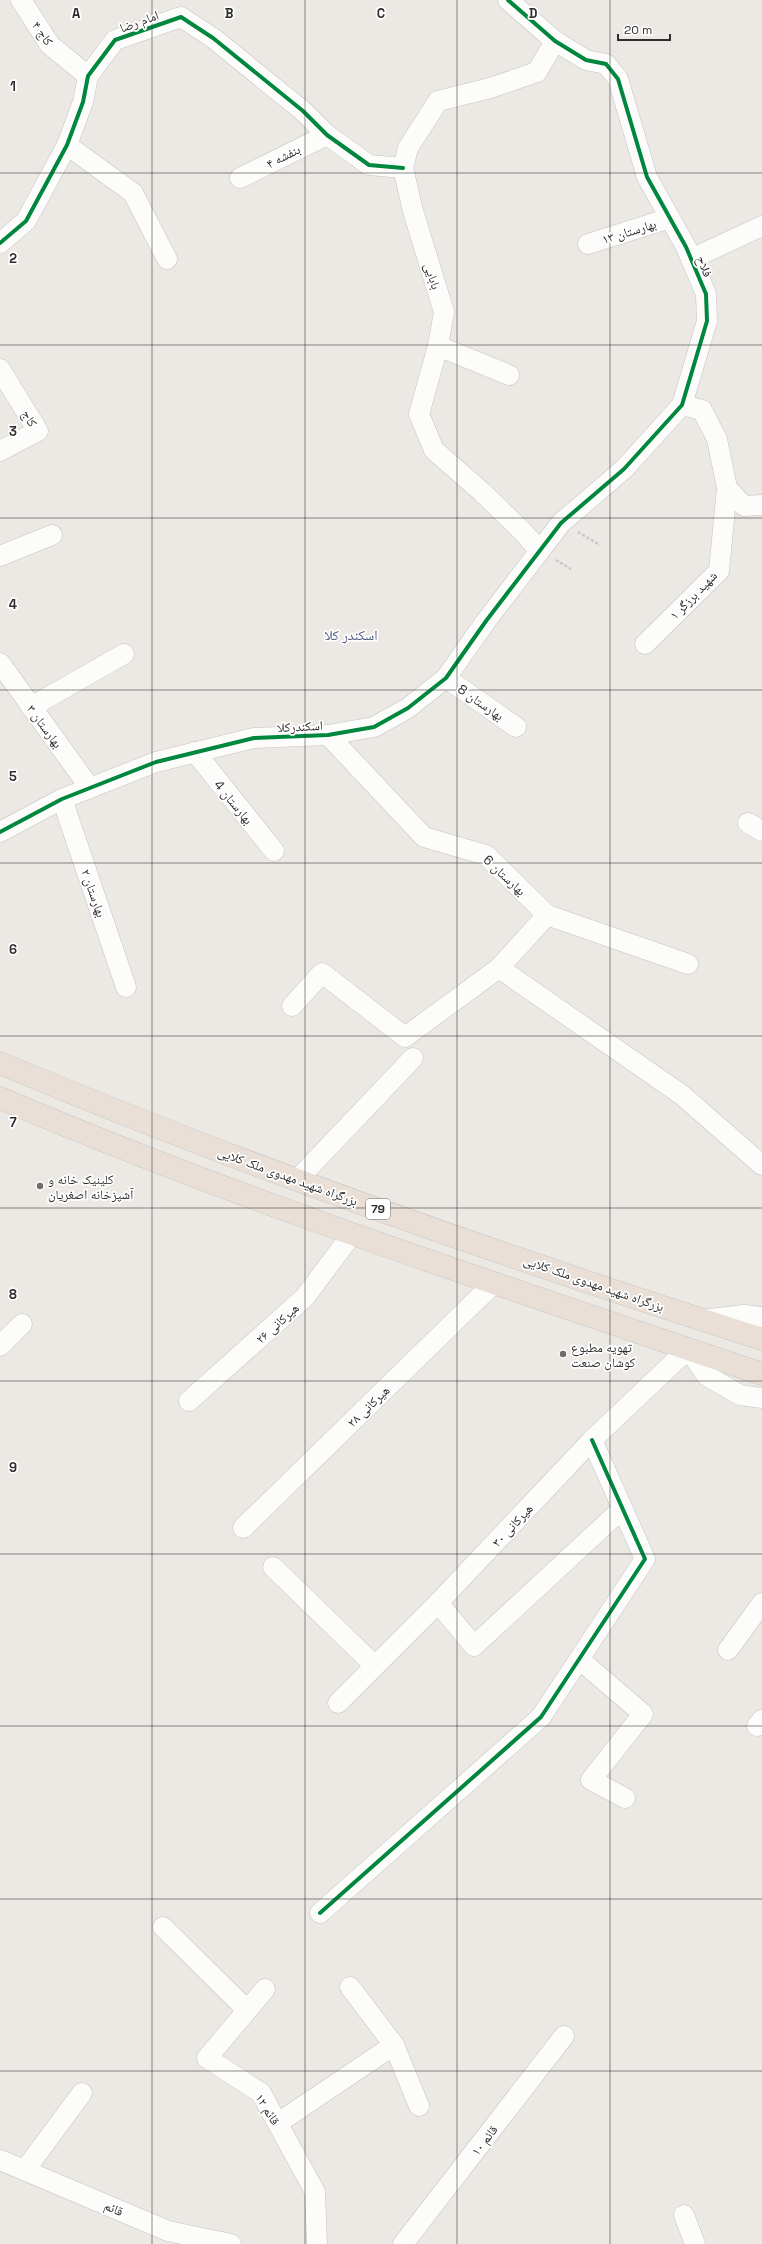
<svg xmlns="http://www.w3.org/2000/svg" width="762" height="2244" font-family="'Space Grotesk','Noto Naskh Arabic',sans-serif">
  <rect width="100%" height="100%" fill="#ece8e4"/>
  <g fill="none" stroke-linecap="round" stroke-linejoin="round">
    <!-- minor casing -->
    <g stroke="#c5c4c5" stroke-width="21">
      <g id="minor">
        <path d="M21 0 50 45 88 76"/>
        <path d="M67 145 133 193 167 259"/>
        <path d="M240 178 327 135"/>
        <path d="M0 243 26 221 67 145 83 102 88 76 115 40 181 17 213 38 303 111 327 135 369 165 403 168"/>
        <path d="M588 244 670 218"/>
        <path d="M691 259 762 226"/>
        <path d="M438 346 509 375"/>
        <path d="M0 369 38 431 0 451"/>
        <path d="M727 488 744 506 762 505"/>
        <path d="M539 550 522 531 482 492 434 450 419 414 438 346 444 312 413 211 403 168 408 148 438 101 490 88 537 72 555 41"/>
        <path d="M0 556 52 535"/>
        <path d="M645 644 719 571 727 488 717 439 702 410 682 405"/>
        <path d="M0 663 90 788"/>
        <path d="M446 678 516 727"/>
        <path d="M31 707 124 654"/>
        <path d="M328 735 424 837 486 855 547 915 688 964"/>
        <path d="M195 752 274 851"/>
        <path d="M62 799 126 987"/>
        <path d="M748 823 762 831"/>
        <path d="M0 832 62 799 156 762 254 738 328 735 374 727 408 708 446 678 486 621 561 523 624 469 682 405 707 321 706 294 686 247 647 177 618 79 606 64 586 60 555 41 508 0"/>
        <path d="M499 968 682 1095 762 1165"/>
        <path d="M292 1006 322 973 405 1037 499 968 547 915"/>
        <path d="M297 1180 413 1058"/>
        <path d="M701 1320 744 1315 762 1317"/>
        <path d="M0 1346 22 1324"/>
        <path d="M189 1401 305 1297 352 1234"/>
        <path d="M243 1528 494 1283"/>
        <path d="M273 1567 374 1665"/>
        <path d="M438 1603 474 1646 622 1509"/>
        <path d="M728 1650 762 1603"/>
        <path d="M579 1659 643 1714 591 1780 625 1798"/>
        <path d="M338 1703 438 1603 592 1440 688 1349 707 1376 740 1395 762 1398"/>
        <path d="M757 1726 762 1720"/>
        <path d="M320 1913 541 1717 645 1559 592 1440"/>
        <path d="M163 1927 247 2010"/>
        <path d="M350 1987 394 2045 419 2106"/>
        <path d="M265 1989 207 2058 261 2093 315 2192 317 2244"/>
        <path d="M278 2123 394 2045"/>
        <path d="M0 2160 168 2231 231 2244"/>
        <path d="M25 2170 82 2093"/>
        <path d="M684 2215 695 2244"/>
        <path d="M403 2244 564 2036"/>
      </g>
    </g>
    <!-- highway casing -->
    <g stroke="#c6c5c4" stroke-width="23">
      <g id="highway">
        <path d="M0 1063C249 1168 505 1257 762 1339"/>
        <path d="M0 1098C249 1204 506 1287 762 1374"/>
      </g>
    </g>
    <!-- path -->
    <g stroke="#c9c9c8" stroke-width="2.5" stroke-dasharray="3 2" stroke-linecap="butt">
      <path d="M578 532 600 545"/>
      <path d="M556 560 571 569"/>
    </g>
    <!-- minor -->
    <use href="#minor" stroke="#fcfcfb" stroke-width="20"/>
    <!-- highway -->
    <use href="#highway" stroke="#eadfd6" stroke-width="22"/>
    <!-- cycleway casing -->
    <g stroke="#fff" stroke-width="6">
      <g id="cycleway">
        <path d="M0 243 26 221 67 145 83 102 88 76 115 40 181 17 213 38 303 111 327 135 369 165 403 168"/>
        <path d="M0 832 62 799 156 762 254 738 328 735 374 727 408 708 446 678 486 621 561 523 624 469 682 405 707 321 706 294 686 247 647 177 618 79 606 64 586 60 555 41 508 0"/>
        <path d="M320 1913 541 1717 645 1559 592 1440"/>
      </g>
    </g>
    <!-- cycleway -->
    <use href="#cycleway" stroke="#00873e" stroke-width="4"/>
  </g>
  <!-- grid -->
  <path fill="none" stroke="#2e2e2e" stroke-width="1" stroke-opacity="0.55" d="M152 0V2244M305 0V2244M457 0V2244M610 0V2244M0 173H762M0 345H762M0 518H762M0 690H762M0 863H762M0 1036H762M0 1208H762M0 1381H762M0 1554H762M0 1726H762M0 1899H762M0 2071H762"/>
  <!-- markers -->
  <g fill="#706f6e" stroke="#fff" stroke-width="1.5">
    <circle cx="40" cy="1186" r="4"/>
    <circle cx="563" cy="1354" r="4"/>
  </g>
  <g text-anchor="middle" stroke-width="3.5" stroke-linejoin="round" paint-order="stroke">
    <!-- shield labels -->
    <rect fill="#fff" stroke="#6d6d6d" stroke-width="1" x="366" y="1199" width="24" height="20" rx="3"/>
    <g font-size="12" font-weight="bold" fill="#2e2e2e">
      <text x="378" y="1213">79</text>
    </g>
    <!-- street labels -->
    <g font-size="13" fill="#2e2e2e" stroke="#fff">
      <text transform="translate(139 21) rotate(-20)" y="5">امام رضا</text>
      <text transform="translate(43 33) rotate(55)" y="5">کاج ۴</text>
      <text transform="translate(283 156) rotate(-27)" y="5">بنفشه ۴</text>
      <text transform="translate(629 231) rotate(-17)" y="5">بهارستان ۱۳</text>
      <text transform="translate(705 266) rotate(67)" y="5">فلاح</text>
      <text transform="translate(433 276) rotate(72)" y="5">بابایی</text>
      <text transform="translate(30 418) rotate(59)" y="5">کاج</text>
      <text transform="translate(693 595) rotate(-46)" y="5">شهید برزگر ۱</text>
      <text transform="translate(481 702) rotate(35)" y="5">بهارستان 8</text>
      <text transform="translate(45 726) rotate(54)" y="5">بهارستان ۳</text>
      <text transform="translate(300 726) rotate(-3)" y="5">اسکندرکلا</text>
      <text transform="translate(234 802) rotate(51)" y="5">بهارستان 4</text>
      <text transform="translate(505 875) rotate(43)" y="5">بهارستان 6</text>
      <text transform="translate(94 893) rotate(71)" y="5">بهارستان ۲</text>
      <text transform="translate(288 1176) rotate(20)" y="5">بزرگراه شهید مهدوی ملک کلایی</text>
      <text transform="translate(594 1283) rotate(19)" y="5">بزرگراه شهید مهدوی ملک کلایی</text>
      <text transform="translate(277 1323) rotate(-42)" y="5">هیرکانی ۲۶</text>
      <text transform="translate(368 1406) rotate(-44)" y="5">هیرکانی ۲۸</text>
      <text transform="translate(512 1525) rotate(-47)" y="5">هیرکانی ۳۰</text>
      <text transform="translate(268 2109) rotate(58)" y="5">قائم ۱۲</text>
      <text transform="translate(484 2140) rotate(-52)" y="5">قائم ۱۰</text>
      <text transform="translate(114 2208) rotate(23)" y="5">قائم</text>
    </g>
    <!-- poi labels -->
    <g font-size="13" fill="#2e2e2e" stroke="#fff" text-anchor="start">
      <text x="48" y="1184">کلینیک خانه و<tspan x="48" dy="15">آشپزخانه اصغریان</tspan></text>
      <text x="571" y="1352">تهویه مطبوع<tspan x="571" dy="15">کوشان صنعت</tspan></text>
    </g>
    <!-- neighbourhood labels -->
    <g font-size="14" fill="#4d5680" stroke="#fff">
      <text x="351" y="640">اسکندر کلا</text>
    </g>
  </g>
  <g font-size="13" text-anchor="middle" font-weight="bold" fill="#2e2e2e" stroke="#fff" stroke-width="3.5" stroke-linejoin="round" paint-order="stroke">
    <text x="76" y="18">A</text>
    <text x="229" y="18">B</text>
    <text x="381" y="18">C</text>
    <text x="533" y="18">D</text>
    <text x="13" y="91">1</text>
    <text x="13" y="263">2</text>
    <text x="13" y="436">3</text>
    <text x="13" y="609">4</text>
    <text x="13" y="781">5</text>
    <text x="13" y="954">6</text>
    <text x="13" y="1127">7</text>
    <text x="13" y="1299">8</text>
    <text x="13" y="1472">9</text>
  </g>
  <!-- scale -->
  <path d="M618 34v6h52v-6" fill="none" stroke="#2e2e2e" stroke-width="2"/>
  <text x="624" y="34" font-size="12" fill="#2e2e2e" stroke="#ffffff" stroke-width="3" paint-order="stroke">20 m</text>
</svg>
